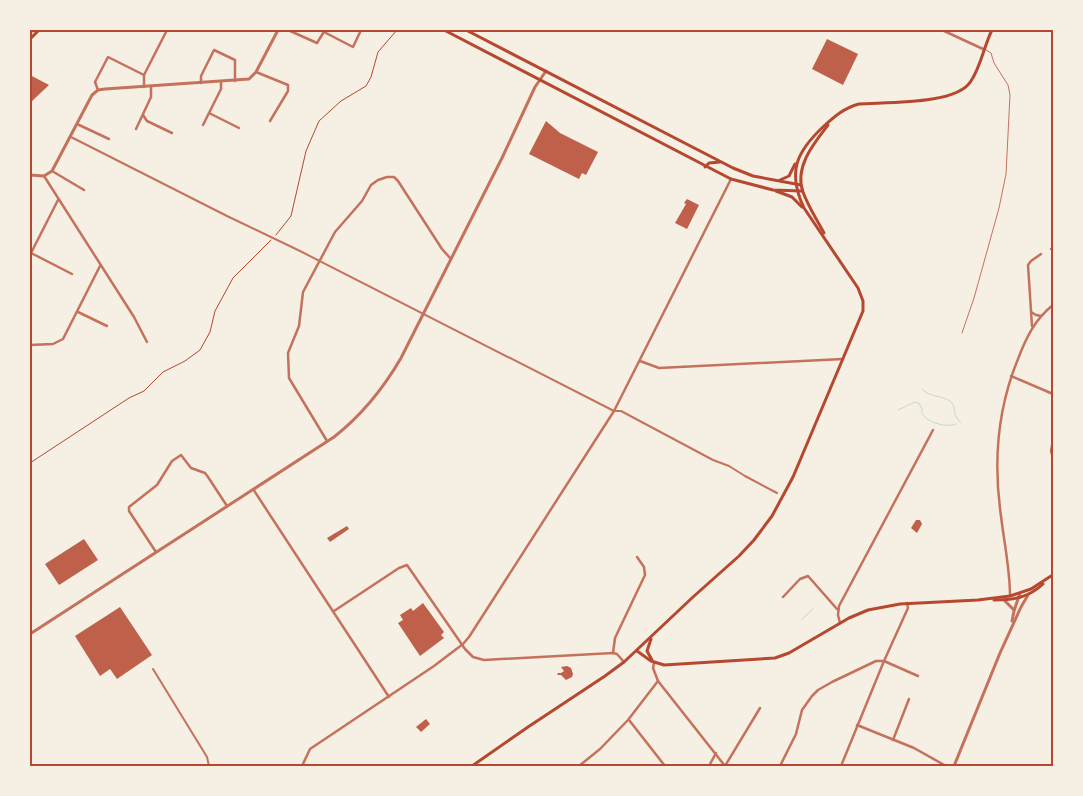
<svg xmlns="http://www.w3.org/2000/svg" width="1083" height="796" font-family="'Work Sans',sans-serif">
  <rect width="100%" height="100%" fill="#f6efe4"/>
  <g fill="none" stroke-linecap="round" stroke-linejoin="round">
    <!-- stream -->
    <g stroke="#c9d6d2" stroke-width="1">
      <path d="M922 389C930 398 943 395 951 402 957 408 951 414 961 423"/>
      <path d="M898 410 915 402 919 403 922 409V414C929 423 946 428 956 424"/>
      <path d="M802 619 813 609"/>
    </g>
  </g>
  <!-- building -->
  <g fill="#bf614a">
    <path d="M827 39 858 54 843 85 812 69Z"/>
    <path d="M30 75 49 85 30 103Z"/>
    <path d="M546 121 560 133 598 152 586 175 582 173 579 179 529 154Z"/>
    <path d="M687 199 699 205 687 229 675 223 686 204 684 203Z"/>
    <path d="M916 520H920L922 524 917 533 911 528Z"/>
    <path d="M347 526 349 529 330 542 327 538Z"/>
    <path d="M84 539 98 560 59 585 45 564Z"/>
    <path d="M423 603 444 632 441 635 444 638 420 656 398 623 403 620 400 615 411 608 413 611Z"/>
    <path d="M120 607 152 655 117 679 110 669 100 676 75 636Z"/>
    <path d="M567 666 571 668 573 674 572 677 566 680 561 675H557L558 673H561L564 671 561 667Z"/>
    <path d="M426 719 430 724 421 732 416 727Z"/>
  </g>
  <g fill="none" stroke-linecap="round" stroke-linejoin="round">
    <!-- path -->
    <g stroke="#b5482f" stroke-width="1">
      <path d="M276 235 291 216 306 151 319 121 341 101 366 86 371 77 378 52 397 30"/>
      <path d="M30 463 129 398 144 391 163 372 185 361 200 350 210 332 215 311 233 278 271 240"/>
    </g>
    <!-- service -->
    <path stroke="#c5725c" stroke-width="1" d="M962 333 974 298 999 208 1006 174 1010 95 1008 85 994 63 991 53 986 50"/>
    <!-- pedestrian -->
    <g stroke="#c5725c" stroke-width="2">
      <path d="M71 137 227 216 300 251 614 411H621L713 460 729 466 745 476 777 493"/>
      <path d="M153 669 207 757 209 766"/>
    </g>
    <!-- minor -->
    <g stroke="#c5725c" stroke-width="2.5">
      <path d="M288 30 317 43 325 30"/>
      <path d="M942 30 983 49"/>
      <path d="M324 32 353 47 361 30"/>
      <path d="M256 72 288 85V91L270 121"/>
      <path d="M201 83V76L214 50 235 60V81"/>
      <path d="M144 87V75L167 30"/>
      <path d="M98 90 95 82 108 57 144 75"/>
      <path d="M209 113 239 128"/>
      <path d="M143 115 147 121 172 133"/>
      <path d="M77 124 109 139"/>
      <path d="M203 125 221 89V82"/>
      <path d="M136 129 151 97V86"/>
      <path d="M52 171 84 190"/>
      <path d="M44 176 134 317 147 342"/>
      <path d="M1051 249 1053 248"/>
      <path d="M31 253 72 274"/>
      <path d="M30 255 58 200"/>
      <path d="M78 312 107 326"/>
      <path d="M1031 312 1036 315 1041 316"/>
      <path d="M1032 326 1028 265 1031 261 1041 254"/>
      <path d="M30 345 53 344 63 339 100 266"/>
      <path d="M640 361 659 368 843 359"/>
      <path d="M1011 376 1053 394"/>
      <path d="M1053 440 1051 451 1053 458"/>
      <path d="M327 441 289 378 288 353 299 326 303 292 335 232 362 201 371 185 378 180 387 177H394L398 181 442 249 451 259"/>
      <path d="M253 489 389 697"/>
      <path d="M156 552 129 511V507L157 485 172 461 181 455 191 468 205 473 208 477 227 506"/>
      <path d="M1010 596C1010 569 1004 542 1001 516 993 461 997 410 1018 359 1026 338 1035 319 1053 305"/>
      <path d="M783 597 800 579 808 576 837 609"/>
      <path d="M334 611 399 568 407 565 465 649 473 657 484 660 613 653 617 654 624 662"/>
      <path d="M840 623 838 615 839 606 933 430"/>
      <path d="M613 653 615 638 645 575 644 567 637 557"/>
      <path d="M654 663 653 668 658 681 725 766"/>
      <path d="M629 720 665 766"/>
      <path d="M857 725 914 748 946 766"/>
      <path d="M893 740 909 699"/>
      <path d="M302 766 310 749 434 666 463 644 469 637 614 411 731 179"/>
      <path d="M579 766 600 749 628 720 658 681"/>
      <path d="M709 766 716 753"/>
      <path d="M725 766 760 708"/>
      <path d="M780 766 796 734 802 710 812 696 818 690 832 682 876 661H884L918 676"/>
      <path d="M841 766 884 661 908 608 907 603"/>
    </g>
    <!-- tertiary -->
    <g stroke="#c5725c" stroke-width="3">
      <path d="M30 175 44 176 52 171 92 95 98 90 105 89 249 79 256 72 278 30"/>
      <path d="M1004 600 1014 610"/>
      <path d="M1012 621 1014 611 1020 593"/>
      <path d="M30 634 334 437C362 415 383 389 401 358L502 158 535 87 546 71"/>
      <path d="M954 766 1000 653 1021 607 1028 595"/>
    </g>
    <!-- secondary -->
    <g stroke="#b5482f" stroke-width="3">
      <path d="M444 30 731 179 773 190 802 191"/>
      <path d="M466 30 733 168 753 176 801 185"/>
      <path d="M30 39 39 30"/>
      <path d="M705 167 709 163 720 162"/>
      <path d="M780 180 789 176 795 164"/>
      <path d="M776 191 792 197 802 207"/>
      <path d="M824 233C817 220 808 206 803 192 794 167 814 143 828 125"/>
      <path d="M994 600C1013 600 1028 598 1043 584"/>
      <path d="M651 639 647 651 652 660"/>
      <path d="M637 651 651 661 664 665 775 658 789 653 849 618 868 610 900 604 978 600 1010 596 1031 589 1051 576"/>
      <path d="M472 766 528 727 605 676 624 662 693 597 739 556 754 540 772 516 793 477 863 311V301L858 288 804 208C787 172 796 152 824 126 835 116 844 108 859 104 886 102 957 105 971 81 981 66 984 46 992 30"/>
    </g>
    <!-- primary -->
    <path stroke="#b5482f" stroke-width="4" d="M30 32 32 30"/>
  </g>
  <!-- border -->
  <rect width="1083" height="796" fill="none" stroke="#f6efe4" stroke-width="62"/>
  <rect x="31" y="31" width="1021" height="734" fill="none" stroke="#b5482f" stroke-width="2"/>
</svg>
